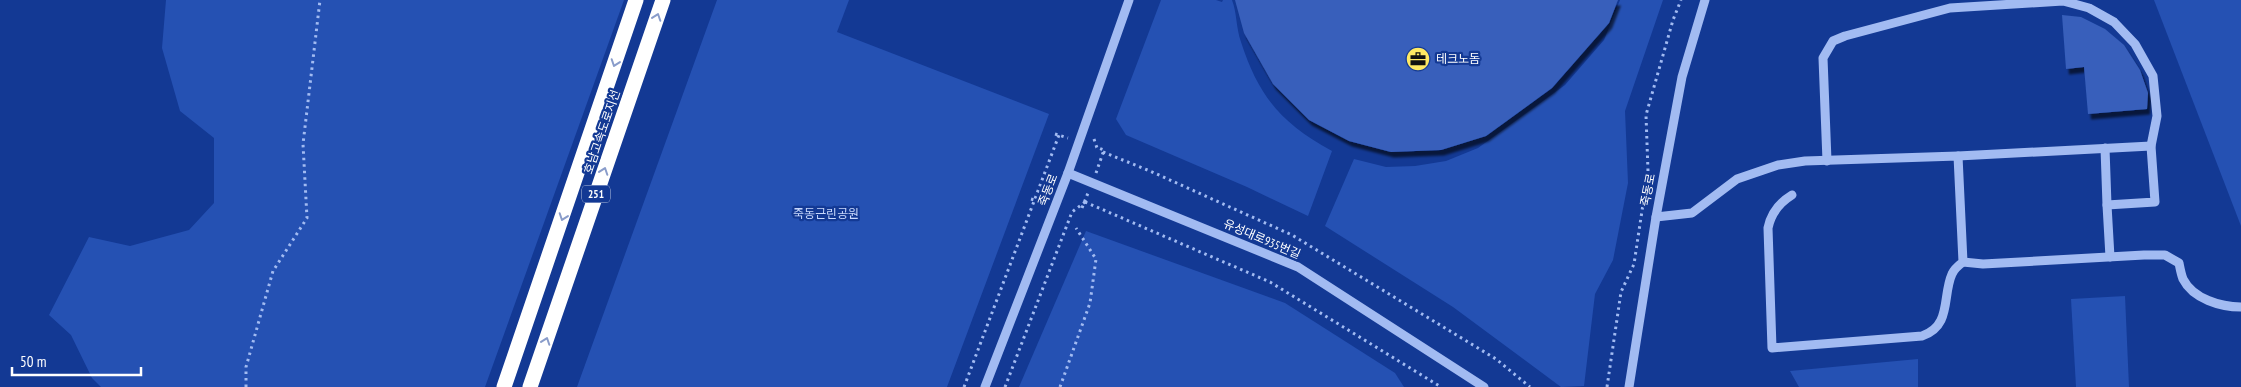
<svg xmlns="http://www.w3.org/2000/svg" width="2241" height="387" font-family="'PT Sans Narrow','Noto Sans KR',sans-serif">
  <defs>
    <filter id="shadow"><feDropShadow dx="3" dy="5.5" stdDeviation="1" flood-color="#0009"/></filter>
  </defs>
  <rect width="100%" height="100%" fill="#133994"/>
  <!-- green -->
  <g fill="#2551b3">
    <path d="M166 0H624L485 387H101L92 378 71 335 49 315 89 237 130 246 189 230 214 203V138L180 111 162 48Z"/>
    <path d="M717 0H849L837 32 1049 114 947 387H577Z"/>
    <path d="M1161 0H1216L1222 2 1223 0H1232C1237 13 1236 28 1241 42 1259 97 1281 123 1332 151L1308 216 1247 187 1126 135 1116 119Z"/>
    <path d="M1620 0H1663L1625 111 1628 183 1613 260 1595 294 1584 386 1561 387 1453 307 1325 226 1354 159 1386 167 1415 166 1446 161 1478 148 1565 85 1604 40Z"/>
    <path d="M2154 0H2241V226Z"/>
    <path d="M1086 231 1285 303 1395 373 1404 387H1019Z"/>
    <path d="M2125 296 2129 387H2076L2071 299Z"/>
    <path d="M1918 359V387H1799L1790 371Z"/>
  </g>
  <!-- building -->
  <g fill="#375fbb" filter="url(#shadow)">
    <path d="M1235 0H1618L1609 23 1552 88 1486 136 1441 150 1391 152 1349 141 1309 120 1273 84 1244 33Z"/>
    <path d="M2062 15 2081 17 2105 29 2124 45 2140 70 2148 93 2147 109 2088 114 2084 67 2066 69Z"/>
  </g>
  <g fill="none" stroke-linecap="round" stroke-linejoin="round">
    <!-- path -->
    <g stroke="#a2bbf2" stroke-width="3" stroke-dasharray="2.5 4" stroke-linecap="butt">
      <path d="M1055 134 1068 138"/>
      <path d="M1094 139 1097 148"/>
      <path d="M1103 152 1150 171 1292 235 1496 359 1530 387"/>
      <path d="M1096 173 1104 150 1096 147"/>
      <path d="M1031 199 1045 203"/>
      <path d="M1085 202 1270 282 1441 387"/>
      <path d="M1082 208 1088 193"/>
      <path d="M246 387V367L273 271 307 218 303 144 320 0"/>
      <path d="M964 387 1059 135"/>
      <path d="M1005 387 1072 212 1085 202"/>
      <path d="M1060 387 1090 303 1096 259 1076 228"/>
      <path d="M1607 387 1621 292 1634 264 1648 171 1646 115 1673 20 1681 0"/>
    </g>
    <!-- minor -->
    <g stroke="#a2bbf2" stroke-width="9">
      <path d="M2105 148 2107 205"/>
      <path d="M1958 156 2151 146"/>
      <path d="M1827 161 1823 58 1833 41 1845 36 1950 8 2063 1 2089 8 2114 22 2135 44 2153 76 2157 116 2151 146 2155 202 2107 205 2110 257"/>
      <path d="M1068 173 1298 267 1484 387"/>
      <path d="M1656 217 1692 213 1737 179 1778 165 1805 161 1958 156 1963 262C1959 265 1954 269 1952 274 1942 296 1952 326 1922 336L1772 348 1768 228C1771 213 1779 203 1792 195"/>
      <path d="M1963 262 1983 264 2144 255H2165L2179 263C2180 268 2181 274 2183 279 2193 299 2221 307 2241 307"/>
      <path d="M985 387 1068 173 1129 0"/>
      <path d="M1629 387 1656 217 1682 77 1705 0"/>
    </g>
    <!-- highway -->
    <g stroke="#fff" stroke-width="15">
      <path d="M504 387 636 0"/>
      <path d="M530 387 663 0"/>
    </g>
  </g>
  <!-- one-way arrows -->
  <defs><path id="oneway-chevron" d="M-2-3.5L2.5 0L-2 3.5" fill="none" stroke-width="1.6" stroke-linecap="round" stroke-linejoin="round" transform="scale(1.25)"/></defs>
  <g stroke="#899cca">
    <use href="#oneway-chevron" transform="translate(657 17) rotate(-71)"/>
    <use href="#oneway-chevron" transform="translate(615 63) rotate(109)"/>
    <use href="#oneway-chevron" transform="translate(604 171) rotate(-71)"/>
    <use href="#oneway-chevron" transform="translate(563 217) rotate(109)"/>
    <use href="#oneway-chevron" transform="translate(546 341) rotate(-71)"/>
  </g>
  <!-- icons -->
  <defs>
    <g id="office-disc" transform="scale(1.25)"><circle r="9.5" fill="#ffe963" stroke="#133994"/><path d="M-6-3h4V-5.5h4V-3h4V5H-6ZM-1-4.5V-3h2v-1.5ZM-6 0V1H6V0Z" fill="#111"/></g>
  </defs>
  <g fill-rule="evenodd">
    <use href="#office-disc" x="1418" y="59"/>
  </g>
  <g text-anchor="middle" stroke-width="4.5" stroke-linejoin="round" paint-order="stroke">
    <!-- shield labels -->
    <rect fill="#133994" stroke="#b8c4df" stroke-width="1" x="582" y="185.5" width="28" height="17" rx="4"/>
    <g font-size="11" font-weight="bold" fill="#fff">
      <text x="596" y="198">251</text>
    </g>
    <!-- poi labels -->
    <g font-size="12" fill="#fff" stroke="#133994" text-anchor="start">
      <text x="1436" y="63">테크노돔</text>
    </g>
    <!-- street labels -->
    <g font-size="12" fill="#fff" stroke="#133994">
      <text transform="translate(602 132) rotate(-71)" y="4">호남고속도로지선</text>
      <text transform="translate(1048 190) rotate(-69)" y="4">죽동로</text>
      <text transform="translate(1648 190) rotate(-79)" y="4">죽동로</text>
      <text transform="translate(1262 239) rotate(23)" y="4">유성대로935번길</text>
    </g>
    <!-- park labels -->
    <g font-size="12" fill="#c9d9fd" stroke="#133994">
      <text x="826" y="218">죽동근린공원</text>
    </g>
  </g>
  <!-- scale -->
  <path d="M12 367v8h129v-8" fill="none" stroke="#ffffff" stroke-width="2.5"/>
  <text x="20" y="367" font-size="15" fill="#ffffff" stroke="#133994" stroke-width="4" paint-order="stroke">50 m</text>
</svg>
